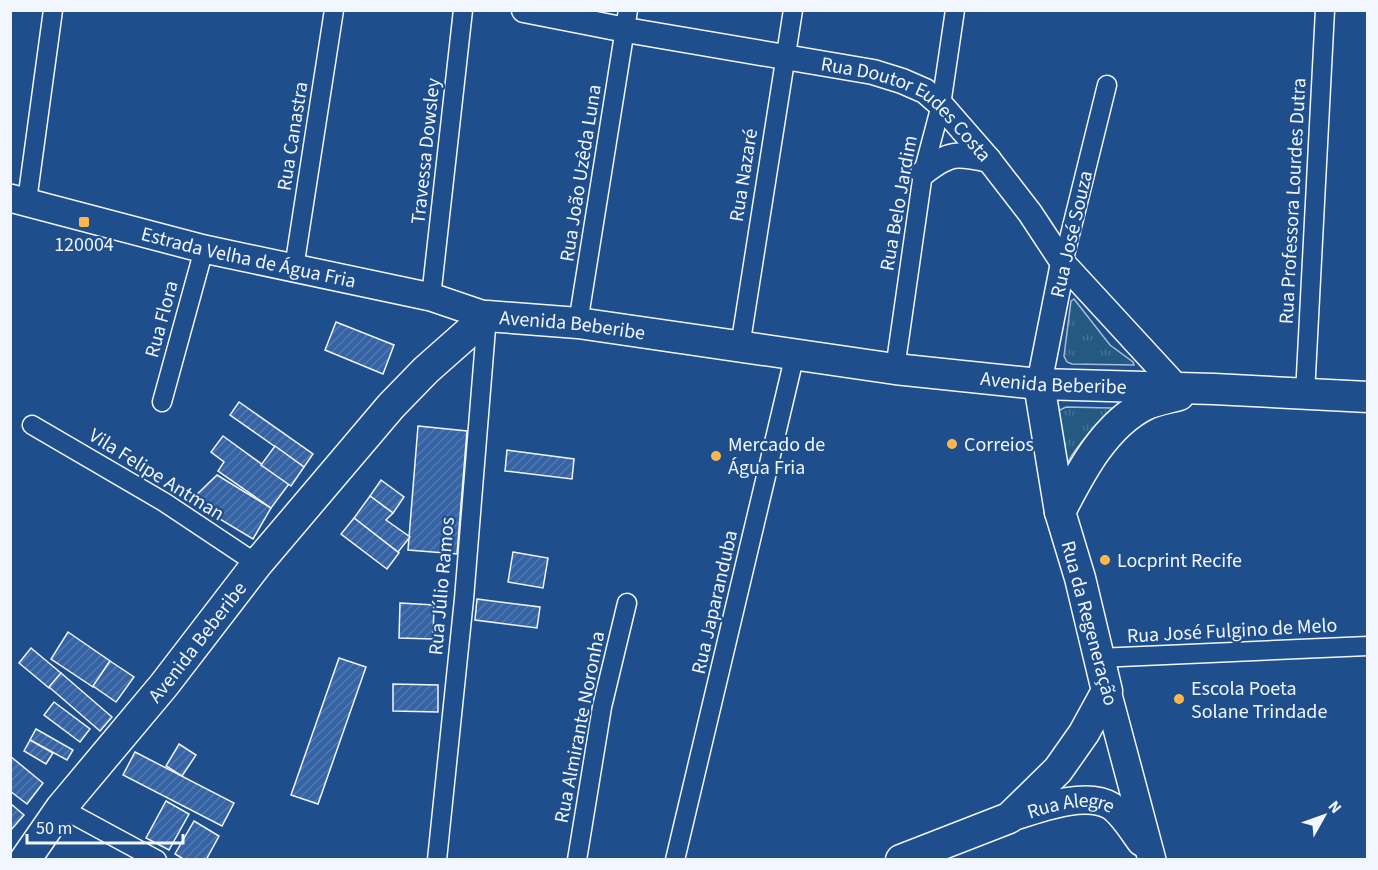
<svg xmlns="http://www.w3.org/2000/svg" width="1378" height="870" font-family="'Source Sans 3',sans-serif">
  <defs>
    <pattern id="park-tufts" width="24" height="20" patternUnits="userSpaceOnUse" patternTransform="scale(1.5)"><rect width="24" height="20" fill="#245a82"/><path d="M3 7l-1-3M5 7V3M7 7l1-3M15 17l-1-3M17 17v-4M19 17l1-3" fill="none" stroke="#447295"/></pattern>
    <pattern id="building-hatch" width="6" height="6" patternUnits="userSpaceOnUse" patternTransform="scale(1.5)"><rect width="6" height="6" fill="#3563a3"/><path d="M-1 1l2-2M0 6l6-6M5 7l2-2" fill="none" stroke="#537ab1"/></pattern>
  </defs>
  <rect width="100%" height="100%" fill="#1f4e8c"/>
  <!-- park -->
  <g fill="url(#park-tufts)" stroke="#a8bbd7" stroke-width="1.5">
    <path d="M1074 299 1110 345 1133 362 1134 365 1072 364 1067 362 1064 356 1071 301Z"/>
    <path d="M1066 407 1112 408 1114 409C1093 427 1075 446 1063 471L1056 412Z"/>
  </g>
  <!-- building -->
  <g fill="url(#building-hatch)" stroke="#f2f6ff" stroke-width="1.5">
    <path d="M336 322 394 345 383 374 325 350Z"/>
    <path d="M239 402 313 454 304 467 230 415Z"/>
    <path d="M418 426 467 431 457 554 408 550Z"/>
    <path d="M223 436 289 484 271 508 218 471 224 462 211 452Z"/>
    <path d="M275 446 304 467 291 486 261 465Z"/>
    <path d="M507 450 574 459 572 479 505 471Z"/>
    <path d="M217 475 271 508 253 539 190 501Z"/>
    <path d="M381 480 404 497 393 513 370 496Z"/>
    <path d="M370 496 393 513 386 520 410 537 398 552 354 518Z"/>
    <path d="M354 518 399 553 387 569 341 534Z"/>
    <path d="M513 552 548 558 543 588 508 582Z"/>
    <path d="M477 599 540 607 537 628 475 620Z"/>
    <path d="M400 603 434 605 433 639 399 638Z"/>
    <path d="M68 632 110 661 93 687 51 659Z"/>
    <path d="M31 648 61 673 49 688 19 663Z"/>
    <path d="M339 658 366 667 318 804 291 795Z"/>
    <path d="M110 661 134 677 116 702 93 686Z"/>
    <path d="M61 673 112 717 100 731 49 687Z"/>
    <path d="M393 684 438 685V712L393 711Z"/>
    <path d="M54 702 90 729 80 742 44 715Z"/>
    <path d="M36 729 73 750 67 760 30 740Z"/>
    <path d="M30 740 53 753 46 764 24 751Z"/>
    <path d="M179 744 196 755 182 776 166 766Z"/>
    <path d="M135 752 234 803 222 826 123 775Z"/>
    <path d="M10 756 43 783 27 804 10 791Z"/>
    <path d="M166 801 189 814 169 850 146 838Z"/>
    <path d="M10 803 24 815 10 831Z"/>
    <path d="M194 821 219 836 206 860H185L175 854Z"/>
  </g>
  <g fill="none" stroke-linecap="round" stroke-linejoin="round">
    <!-- minor casing -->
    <g stroke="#f2f6ff" stroke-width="21">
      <g id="minor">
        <path d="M27 201 53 10"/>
        <path d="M1063 263 1107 85"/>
        <path d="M294 268 334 10"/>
        <path d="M431 297 463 10"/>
        <path d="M578 323 628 10"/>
        <path d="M740 347 793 10"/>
        <path d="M895 369 923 173 941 105 955 10"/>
        <path d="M1305 394 1325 10"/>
        <path d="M162 402 204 249"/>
        <path d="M32 425 164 502 257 564"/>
        <path d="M1098 658 1368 646"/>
        <path d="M61 808 157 860"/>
        <path d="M437 860 464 599 487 316"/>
        <path d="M577 860 602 707 627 603"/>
        <path d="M675 860 795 354"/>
      </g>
    </g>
    <!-- tertiary casing -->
    <g stroke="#f2f6ff" stroke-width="27">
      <g id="tertiary">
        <path id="s1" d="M524 10 626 30 873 72 902 81 925 91 941 105 989 160 1030 213 1063 263 1179 389"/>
        <path d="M923 173C950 152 956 153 989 160"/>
        <path d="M1039 384 1063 263"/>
      </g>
    </g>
    <!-- secondary casing -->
    <g stroke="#f2f6ff" stroke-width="30">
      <g id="secondary">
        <path id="s2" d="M10 198 204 249 431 297 487 316"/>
        <path d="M1107 691 1152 860"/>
        <path id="s3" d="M1009 818C1035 810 1085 790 1111 806 1123 814 1132 830 1141 842"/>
      </g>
    </g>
    <!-- primary casing -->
    <g stroke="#f2f6ff" stroke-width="33">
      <g id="primary">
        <path d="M1060 512C1080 473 1105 424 1147 404 1157 400 1168 398 1179 395"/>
        <path id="s4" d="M25 860 61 808 164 685 257 564 391 406 426 370 487 316 578 323 895 369 1039 384 1214 389 1368 397"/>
        <path d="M901 860 1009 818 1058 770 1084 733 1107 691 1080 578 1060 512 1039 384"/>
      </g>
    </g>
    <!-- minor -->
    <use href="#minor" stroke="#1f4e8c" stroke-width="18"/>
    <!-- tertiary -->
    <use href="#tertiary" stroke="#1f4e8c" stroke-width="24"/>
    <!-- secondary -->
    <use href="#secondary" stroke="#1f4e8c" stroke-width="27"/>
    <!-- primary -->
    <use href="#primary" stroke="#1f4e8c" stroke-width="30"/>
  </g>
  <!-- markers -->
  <g fill="#ffb74d" stroke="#1f4e8c" stroke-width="2">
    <rect x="78" y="216" width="12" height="12" rx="3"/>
    <circle cx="952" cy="444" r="6"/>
    <circle cx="716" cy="456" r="6"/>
    <circle cx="1105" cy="560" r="6"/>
    <circle cx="1179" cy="699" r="6"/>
  </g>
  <g text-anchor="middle" stroke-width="4.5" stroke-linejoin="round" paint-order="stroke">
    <!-- street labels -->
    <g font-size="20" fill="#f2f6ff" stroke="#1f4e8c">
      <text dy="7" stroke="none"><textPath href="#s1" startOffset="402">Rua Doutor Eudes Costa</textPath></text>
      <text transform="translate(292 136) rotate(-81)" y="7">Rua Canastra</text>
      <text transform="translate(425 151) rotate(-84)" y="7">Travessa Dowsley</text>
      <text transform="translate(580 173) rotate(-81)" y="7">Rua João Uzêda Luna</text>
      <text transform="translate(743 175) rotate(-81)" y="7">Rua Nazaré</text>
      <text transform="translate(1292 201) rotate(-87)" y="7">Rua Professora Lourdes Dutra</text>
      <text transform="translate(898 203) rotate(-80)" y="7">Rua Belo Jardim</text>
      <text transform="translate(1071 234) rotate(-77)" y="7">Rua José Souza</text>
      <text dy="7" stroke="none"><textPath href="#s2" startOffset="246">Estrada Velha de Água Fria</textPath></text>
      <text transform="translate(161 319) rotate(-75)" y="7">Rua Flora</text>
      <text dy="7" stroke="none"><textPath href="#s4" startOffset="801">Avenida Beberibe</textPath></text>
      <text dy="7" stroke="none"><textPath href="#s4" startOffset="1286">Avenida Beberibe</textPath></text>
      <text transform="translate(157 474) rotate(32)" y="7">Vila Felipe Antman</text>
      <text transform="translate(441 586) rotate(-85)" y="7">Rua Júlio Ramos</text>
      <text transform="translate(714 602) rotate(-77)" y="7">Rua Japaranduba</text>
      <text transform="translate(1090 623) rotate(75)" y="7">Rua da Regeneração</text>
      <text transform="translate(1232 630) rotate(-3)" y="7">Rua José Fulgino de Melo</text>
      <text dy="7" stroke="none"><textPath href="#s4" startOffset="278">Avenida Beberibe</textPath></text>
      <text transform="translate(579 727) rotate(-79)" y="7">Rua Almirante Noronha</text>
      <text dy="7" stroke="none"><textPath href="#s3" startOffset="64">Rua Alegre</textPath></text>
    </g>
    <!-- poi labels -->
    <g font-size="20" fill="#f2f6ff" stroke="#1f4e8c" text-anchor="start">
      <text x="84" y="251" text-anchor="middle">120004</text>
      <text x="728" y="451">Mercado de<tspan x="728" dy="23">Água Fria</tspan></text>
      <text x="964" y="451">Correios</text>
      <text x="1117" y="567">Locprint Recife</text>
      <text x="1191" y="695">Escola Poeta<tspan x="1191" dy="23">Solane Trindade</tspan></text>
    </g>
  </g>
  <!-- border -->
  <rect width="1378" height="870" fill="none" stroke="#f2f6ff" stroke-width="24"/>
  <!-- north arrow -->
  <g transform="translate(1324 816) rotate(50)" stroke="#1f4e8c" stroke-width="4.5" paint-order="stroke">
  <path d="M0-4.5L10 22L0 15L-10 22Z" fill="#f2f6ff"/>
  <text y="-9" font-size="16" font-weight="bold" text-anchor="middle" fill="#f2f6ff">N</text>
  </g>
  <!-- scale -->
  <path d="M27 834v9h156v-9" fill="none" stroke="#f2f6ff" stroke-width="3"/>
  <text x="36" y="834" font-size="18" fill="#f2f6ff" stroke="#1f4e8c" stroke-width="4.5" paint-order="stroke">50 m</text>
</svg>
